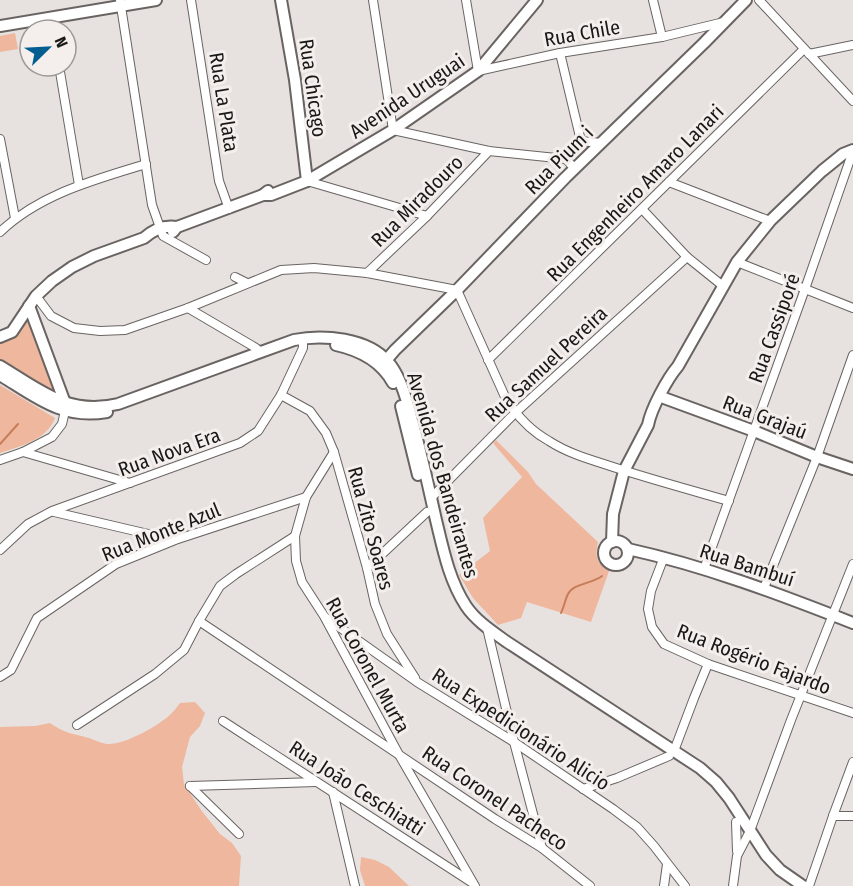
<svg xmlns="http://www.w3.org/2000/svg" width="853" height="886" font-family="'Fira Sans Condensed',sans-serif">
  <rect width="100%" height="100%" fill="#e7e2df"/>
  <!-- green -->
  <g fill="#efb79d">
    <path d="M15 33 18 49 0 52V36Z"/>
    <path d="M29 315 59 396 0 362V341Z"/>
    <path d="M0 385 55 418C47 440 20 446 0 453Z"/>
    <path d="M496 440 528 472 536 484 598 542C595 558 596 561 609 571L591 622 527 602 521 618 498 625 473 598 459 575 490 551 483 518 522 477 493 443Z"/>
    <path d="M195 702 205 713 200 726 190 737 182 767 184 784 201 810 220 834 232 843 241 856 239 886H0V727L35 726 50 723C66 734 71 733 89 738 95 740 101 743 107 744 125 745 158 726 171 714 174 711 177 707 180 703Z"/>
    <path d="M361 857 375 860 389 867 409 886H365L360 870Z"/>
  </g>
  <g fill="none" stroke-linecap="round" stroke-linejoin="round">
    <!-- stream -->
    <g stroke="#c77d59" stroke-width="2">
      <path d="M0 444 18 424"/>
      <path d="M561 613C564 607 565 600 568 594 574 583 592 584 602 576"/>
    </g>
    <!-- street casing -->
    <g stroke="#696462" stroke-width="10">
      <g id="street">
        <path d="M120 0 152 205 163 236 206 260"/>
        <path d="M191 0 219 181 229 209"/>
        <path d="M373 0 393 130 489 151 566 159 575 169"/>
        <path d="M466 0 478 71 560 53 662 37 724 22"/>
        <path d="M653 0 662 37"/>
        <path d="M759 0 853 101"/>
        <path d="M51 18 53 30"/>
        <path d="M560 53 581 141 579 146 566 159"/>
        <path d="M809 54 853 45"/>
        <path d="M59 66 79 185"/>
        <path d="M0 139 15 218"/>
        <path d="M581 141 601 143"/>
        <path d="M307 181 427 216"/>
        <path d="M669 182 770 221"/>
        <path d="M642 209 687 257 723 286"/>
        <path d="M0 232C40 194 94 180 146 164"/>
        <path d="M737 262 853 308"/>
        <path d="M367 273 427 216 489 151"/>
        <path d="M235 277 247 283"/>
        <path d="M36 296 51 316 74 328 100 331 125 330 188 308 281 270 314 268 367 273 457 290 506 399C517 416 531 431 549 441 566 452 585 458 604 464 646 478 687 489 729 501"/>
        <path d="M188 308 256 348 261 352"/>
        <path d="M488 360 804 49"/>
        <path d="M281 395 310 411 326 433 334 452 367 568 375 604 387 634 415 678"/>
        <path d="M23 452 130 483"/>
        <path d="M334 452 306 497 295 536 296 561 302 582 324 616 398 753 475 886"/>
        <path d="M0 460 23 452 52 437 62 424 65 411"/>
        <path d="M431 498 515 413 687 257"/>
        <path d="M54 512 174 540"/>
        <path d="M0 550 28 524 52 511 240 443 258 431 281 395 303 348V338"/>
        <path d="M664 557 651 591 648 609 652 627 664 644 708 664 853 713"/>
        <path d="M367 568 427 512"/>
        <path d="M704 569 805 289 853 151"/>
        <path d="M764 588 817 457 853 355"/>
        <path d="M325 617 417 682 514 742 613 809 637 827 654 846 685 886"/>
        <path d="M199 621 495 819 542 848 590 886"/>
        <path d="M487 628 514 742 542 848"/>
        <path d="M0 677 11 670 37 618 116 564 175 540 306 497"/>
        <path d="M223 721 471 882"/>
        <path d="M77 725 155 674 184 650 199 621 220 586 236 574 295 536"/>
        <path d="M674 751 694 698 708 664"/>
        <path d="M190 786 316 782"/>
        <path d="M190 786 239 834"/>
        <path d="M583 789 617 778 669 756"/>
        <path d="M333 792 355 886"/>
        <path d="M833 816H853"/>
        <path d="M736 822 737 851"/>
        <path d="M664 886 667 864"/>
        <path d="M733 886 737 856 750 831 791 720 853 564"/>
        <path d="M809 886 833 816 853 762"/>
      </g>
    </g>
    <!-- secondary casing -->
    <g stroke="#696462" stroke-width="14">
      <g id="secondary">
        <path d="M281 0 295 80 307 181"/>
        <path d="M0 26 156 0"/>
        <path d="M263 195H271L307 181 393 130 478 71 537 0"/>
        <path d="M173 232 177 227 263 195 268 191"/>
        <path d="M29 306 65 403V407"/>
        <path d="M0 337 12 332 36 296 52 281 72 267 94 256 144 238C153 230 165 225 177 227"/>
        <path d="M336 345C359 350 381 361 393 383"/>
        <path d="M383 364 395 350 457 290 566 177 704 43 746 0"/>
        <path d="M0 366C40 390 68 416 118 404L294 340C323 334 368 338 388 362 400 375 407 400 411 417 421 451 428 485 436 520 443 549 449 580 466 606 476 621 493 632 507 642L700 768 716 782 729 798 766 855 780 870 803 886"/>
        <path d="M0 375C36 397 62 420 107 412"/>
        <path d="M664 398 754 431 817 457 853 469"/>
        <path d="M401 406 418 475"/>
        <circle cx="616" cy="553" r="12"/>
        <path d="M612 542 613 514 624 471 648 425C651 409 667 379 678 366L737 262 770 221 822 171 843 154 853 150"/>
        <path d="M628 549C705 566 779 594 853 623"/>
      </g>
    </g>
    <!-- street -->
    <use href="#street" stroke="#fff" stroke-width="8"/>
    <!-- secondary -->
    <use href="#secondary" stroke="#fff" stroke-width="10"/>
  </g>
  <g text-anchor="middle" stroke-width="6" stroke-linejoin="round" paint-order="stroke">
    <!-- street labels -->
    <g font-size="20" fill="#1a1817" stroke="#f4efec">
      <text transform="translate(582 33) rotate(-10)" y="7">Rua Chile</text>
      <text transform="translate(313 88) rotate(82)" y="7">Rua Chicago</text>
      <text transform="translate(407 96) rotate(-34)" y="7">Avenida Uruguai</text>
      <text transform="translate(224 102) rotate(81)" y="7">Rua La Plata</text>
      <text transform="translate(559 160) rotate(-45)" y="7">Rua Pium i</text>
      <text transform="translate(635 193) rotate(-45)" y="7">Rua Engenheiro Amaro Lanari</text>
      <text transform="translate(417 201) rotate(-45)" y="7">Rua Miradouro</text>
      <text transform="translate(774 328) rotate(-70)" y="7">Rua Cassiporé</text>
      <text transform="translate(546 364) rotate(-43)" y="7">Rua Samuel Pereira</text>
      <text transform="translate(765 417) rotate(21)" y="7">Rua Grajaú</text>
      <text transform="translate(169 452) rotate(-20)" y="7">Rua Nova Era</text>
      <text transform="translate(443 475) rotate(74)" y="7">Avenida dos Bandeirantes</text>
      <text transform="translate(371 528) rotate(75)" y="7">Rua Zito Soares</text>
      <text transform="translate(161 532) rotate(-22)" y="7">Rua Monte Azul</text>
      <text transform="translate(747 565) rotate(18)" y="7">Rua Bambuí</text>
      <text transform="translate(754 659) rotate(21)" y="7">Rua Rogério Fajardo</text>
      <text transform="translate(368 665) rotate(61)" y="7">Rua Coronel Murta</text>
      <text transform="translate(521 729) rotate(33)" y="7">Rua Expedicionário Alicio</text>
      <text transform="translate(357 788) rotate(33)" y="7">Rua João Ceschiatti</text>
      <text transform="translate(495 798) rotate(34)" y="7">Rua Coronel Pacheco</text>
    </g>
  </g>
  <!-- north arrow -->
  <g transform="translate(48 48) rotate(66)"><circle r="28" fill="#f4efec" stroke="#9d9997" stroke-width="1.5"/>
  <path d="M0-4.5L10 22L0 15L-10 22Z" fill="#015e8f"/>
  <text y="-9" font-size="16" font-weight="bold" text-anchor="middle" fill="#1a1817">N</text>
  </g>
</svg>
